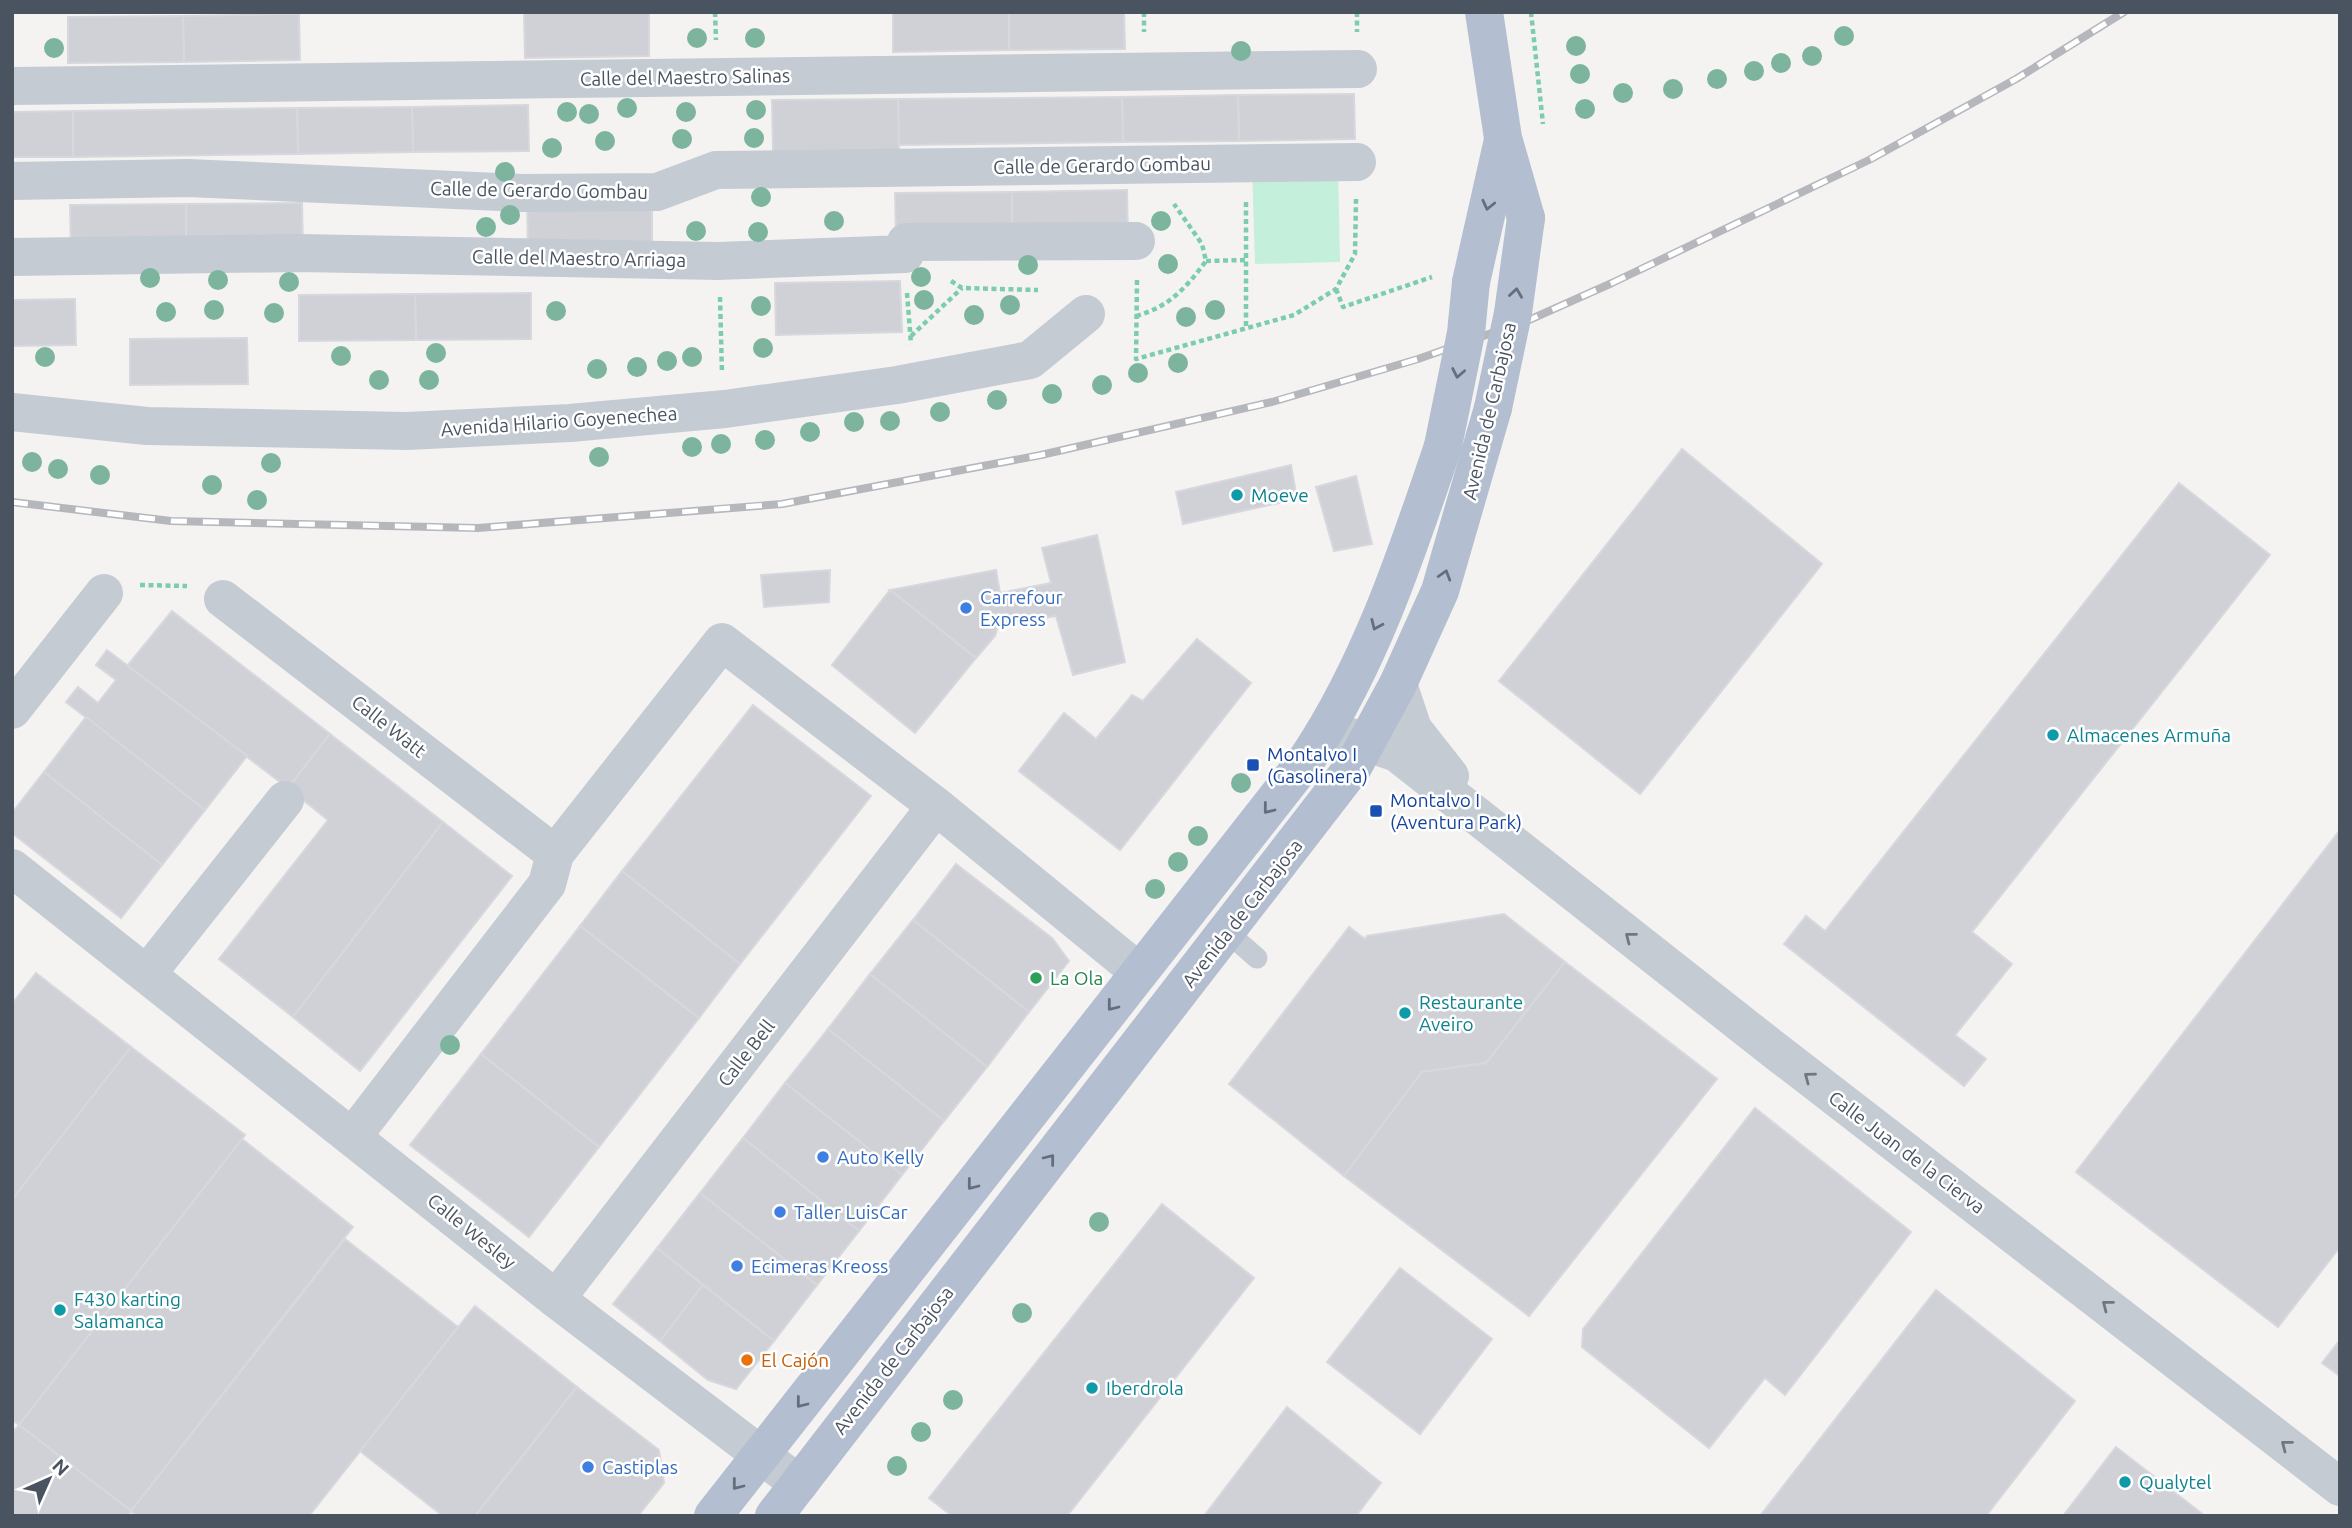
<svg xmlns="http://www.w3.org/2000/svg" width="2352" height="1528" font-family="Ubuntu,sans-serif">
  <rect width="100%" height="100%" fill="#f4f3f2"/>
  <!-- green -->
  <path fill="#c4efda" d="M1338 163 1340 262 1255 264 1252 165Z"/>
  <!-- building -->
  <g fill="#cfd1d6" stroke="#d7d8dd" stroke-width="2">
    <path d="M524 12H649V56L525 58Z"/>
    <path d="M893 12H1009V50L893 52Z"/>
    <path d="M1009 12H1124L1125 49 1009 50Z"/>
    <path d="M299 14 300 60 184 62 183 16Z"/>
    <path d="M183 16 184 62 68 63V17Z"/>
    <path d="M1354 94 1355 139 1239 141 1238 95Z"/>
    <path d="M1238 95 1239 141 1123 142 1122 97Z"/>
    <path d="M1122 97 1123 142 899 145 898 99Z"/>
    <path d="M898 99 899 151 773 152 772 100Z"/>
    <path d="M528 105 529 151 413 152 412 107Z"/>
    <path d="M412 107 413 152 298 154 297 108Z"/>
    <path d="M297 108 298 154 73 157V111Z"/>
    <path d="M73 111V157H12V112Z"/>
    <path d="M1127 190 1128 236 1012 237V192Z"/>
    <path d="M1012 192V237L896 239 895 193Z"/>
    <path d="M652 197V248L528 250 527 198Z"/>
    <path d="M302 203 303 248 186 249V204Z"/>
    <path d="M186 204V249L71 251 70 205Z"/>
    <path d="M900 281 902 332 776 335 775 283Z"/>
    <path d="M531 293V339L416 340 415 294Z"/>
    <path d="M415 294 416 340 299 341V295Z"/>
    <path d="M75 299 76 345 12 346V300Z"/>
    <path d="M247 338 248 384 130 385V339Z"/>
    <path d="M1682 449 1822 564 1640 794 1499 681Z"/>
    <path d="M1291 465 1297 499 1183 524 1176 492Z"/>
    <path d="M1356 476 1372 544 1334 551 1316 487Z"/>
    <path d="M2179 483 2270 555 1972 932 2012 964 1955 1035 1986 1059 1964 1086 1784 944 1806 916 1825 931Z"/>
    <path d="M1097 535 1125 662 1073 675 1056 616 998 626 995 636 976 658 890 590 996 570 1000 593 1051 583 1042 548Z"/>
    <path d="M830 570 829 602 764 607 761 575Z"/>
    <path d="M890 590 976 658 915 733 832 665Z"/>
    <path d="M172 611 330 734 288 788 127 666Z"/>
    <path d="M1197 639 1251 683 1120 850 1019 771 1064 713 1096 739 1132 695 1143 701Z"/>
    <path d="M107 650 247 756 205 810 66 702 78 687 98 703 116 680 96 665Z"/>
    <path d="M753 705 871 796 740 964 622 871Z"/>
    <path d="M86 717 205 810 162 865 44 772Z"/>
    <path d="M330 734 443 822 293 1017 219 959 328 820 288 788Z"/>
    <path d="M44 772 162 865 121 918 12 833V813Z"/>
    <path d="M443 822 512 876 360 1071 293 1017Z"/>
    <path d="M2340 830V1247L2278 1327 2076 1172Z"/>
    <path d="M956 864 1052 938 1069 961 1029 1012 913 920Z"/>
    <path d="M622 871 740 964 699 1018 580 926Z"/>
    <path d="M1504 914 1565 962 1486 1063 1422 1072 1344 1176 1229 1084 1349 927 1365 939 1367 936Z"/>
    <path d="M913 920 1029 1012 987 1067 870 974Z"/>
    <path d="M580 926 699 1018 599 1147 481 1054Z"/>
    <path d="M1565 962 1717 1079 1529 1316 1344 1176 1422 1072 1486 1063Z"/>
    <path d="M36 973 131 1047 12 1200V1004Z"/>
    <path d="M870 974 987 1067 944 1121 828 1029Z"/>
    <path d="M828 1029 944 1121 902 1175 785 1083Z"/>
    <path d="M131 1047 245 1135 19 1425 12 1420V1200Z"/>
    <path d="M481 1054 599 1147 529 1237 410 1145Z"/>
    <path d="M785 1083 902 1175 859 1231 743 1138Z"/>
    <path d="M1755 1108 1911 1232 1785 1395 1765 1378 1709 1448 1582 1347 1583 1329Z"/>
    <path d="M743 1138 859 1231 817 1285 700 1193Z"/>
    <path d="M242 1139 353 1227 131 1511 19 1425Z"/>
    <path d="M700 1193 817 1285 774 1341 657 1248Z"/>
    <path d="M1162 1204 1254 1278 1067 1516H952L929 1498Z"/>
    <path d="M345 1239 458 1327 309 1516H137L131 1511Z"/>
    <path d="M657 1248 703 1285 660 1341 613 1304Z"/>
    <path d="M1400 1268 1492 1339 1420 1434 1327 1362Z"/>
    <path d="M703 1285 774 1341 736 1389 708 1380 660 1341Z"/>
    <path d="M1936 1290 2075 1401 1986 1516H1760Z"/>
    <path d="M475 1306 577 1387 475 1516H443L360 1451Z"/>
    <path d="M2340 1340V1376L2322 1363Z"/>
    <path d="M577 1387 659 1450 664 1483 638 1516H475Z"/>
    <path d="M1287 1407 1381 1483 1356 1516H1204Z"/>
    <path d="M19 1425 131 1511 128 1516H12V1433Z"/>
    <path d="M2116 1447 2205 1516H2063Z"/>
  </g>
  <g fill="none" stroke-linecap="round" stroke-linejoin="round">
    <!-- path -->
    <g stroke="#7ccdae" stroke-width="4.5" stroke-dasharray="5 3.5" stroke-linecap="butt">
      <path d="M715 12 716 40"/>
      <path d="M1144 12V32"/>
      <path d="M1357 12V32"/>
      <path d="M1531 12 1543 124"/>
      <path d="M1246 202V328"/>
      <path d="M1206 261 1246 260"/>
      <path d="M1137 280 1136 359 1294 315 1336 289 1355 254 1356 199"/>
      <path d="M951 281 962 288 1038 290"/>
      <path d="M1336 289 1343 307 1432 277"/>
      <path d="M907 293 911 344"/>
      <path d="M720 297 722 373"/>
      <path d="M1136 316C1169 307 1186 288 1206 261L1202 244 1174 204"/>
      <path d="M911 336 962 288"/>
      <path d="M140 585 187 586"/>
    </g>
    <!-- lane -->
    <path stroke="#c4cbd3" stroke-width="21" d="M1227 932 1257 958"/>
    <!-- street -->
    <g stroke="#c4cbd3" stroke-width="38">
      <path d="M12 86 1358 69"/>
      <path d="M12 181 188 178 523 193 657 192 716 170 1357 162"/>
      <path d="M12 257 300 253 718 261 905 254 906 242 1136 241"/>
      <path d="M12 412 147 426 407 431 570 423 725 409 897 385 1030 360 1086 314"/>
      <path d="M223 599 555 854"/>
      <path d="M1398 684 1413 729 1450 776"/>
      <path d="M12 710 104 593"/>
      <path d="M1327 729 1397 753 1773 1049 2340 1487"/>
      <path d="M12 868 556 1299 799 1484"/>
      <path d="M147 974 285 800"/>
      <path d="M353 1136 547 884 555 854 722 642 936 806 1139 972"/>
      <path d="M556 1299 936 806"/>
    </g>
    <!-- primary -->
    <g stroke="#b3bed0" stroke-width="38">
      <path d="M1484 12 1503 138 1526 218"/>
      <path d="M1471 282 1503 140"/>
      <path d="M713 1516 1307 759C1370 665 1407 553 1443 446"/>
      <path d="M774 1516 1353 767 1398 684 1440 591 1493 408"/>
    </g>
    <!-- rail casing -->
    <g stroke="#b5b7bc" stroke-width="8">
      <path id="rail" d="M12 502 171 521 478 528 782 504 1041 455 1272 402 1418 359 1529 320 1612 283 1869 160 2016 79 2124 12"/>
    </g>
    <!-- rail -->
    <use href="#rail" stroke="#fff" stroke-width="5" stroke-dasharray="16" stroke-linecap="butt"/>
    <!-- primary-bridge -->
    <g stroke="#b3bed0" stroke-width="38">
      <path d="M1493 408 1513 313 1526 218"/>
      <path d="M1443 446 1466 333 1471 282"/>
    </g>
  </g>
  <!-- trees -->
  <g fill="#7cb49e">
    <circle cx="1844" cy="36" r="10"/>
    <circle cx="697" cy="38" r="10"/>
    <circle cx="755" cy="38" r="10"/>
    <circle cx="1576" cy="46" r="10"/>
    <circle cx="54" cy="48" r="10"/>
    <circle cx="1241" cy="51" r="10"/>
    <circle cx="1812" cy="56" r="10"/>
    <circle cx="1781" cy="63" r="10"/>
    <circle cx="1754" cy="71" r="10"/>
    <circle cx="1580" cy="74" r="10"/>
    <circle cx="1717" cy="79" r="10"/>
    <circle cx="1673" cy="89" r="10"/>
    <circle cx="1623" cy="93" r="10"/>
    <circle cx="627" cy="108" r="10"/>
    <circle cx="1585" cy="109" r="10"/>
    <circle cx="756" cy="110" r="10"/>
    <circle cx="567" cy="112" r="10"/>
    <circle cx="686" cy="112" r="10"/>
    <circle cx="589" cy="114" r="10"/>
    <circle cx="754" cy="138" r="10"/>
    <circle cx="682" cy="139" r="10"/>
    <circle cx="605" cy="141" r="10"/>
    <circle cx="552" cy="148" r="10"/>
    <circle cx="505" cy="172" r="10"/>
    <circle cx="761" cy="197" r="10"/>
    <circle cx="510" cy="215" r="10"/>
    <circle cx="834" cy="221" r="10"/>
    <circle cx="1161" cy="221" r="10"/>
    <circle cx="486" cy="227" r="10"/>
    <circle cx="696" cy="231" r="10"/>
    <circle cx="758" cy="232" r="10"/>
    <circle cx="1168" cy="264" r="10"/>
    <circle cx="1028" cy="265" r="10"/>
    <circle cx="921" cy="277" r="10"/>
    <circle cx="150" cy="278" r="10"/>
    <circle cx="218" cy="280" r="10"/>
    <circle cx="289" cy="282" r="10"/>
    <circle cx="924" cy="300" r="10"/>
    <circle cx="1010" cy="305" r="10"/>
    <circle cx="761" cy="306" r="10"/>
    <circle cx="214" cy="310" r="10"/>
    <circle cx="1215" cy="310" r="10"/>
    <circle cx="556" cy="311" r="10"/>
    <circle cx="166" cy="312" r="10"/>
    <circle cx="274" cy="313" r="10"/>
    <circle cx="974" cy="315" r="10"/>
    <circle cx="1186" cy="317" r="10"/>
    <circle cx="763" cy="348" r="10"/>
    <circle cx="436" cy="353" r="10"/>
    <circle cx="341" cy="356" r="10"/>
    <circle cx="45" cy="357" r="10"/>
    <circle cx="692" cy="357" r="10"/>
    <circle cx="667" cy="361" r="10"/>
    <circle cx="1178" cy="363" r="10"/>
    <circle cx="637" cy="367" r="10"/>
    <circle cx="597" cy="369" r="10"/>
    <circle cx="1138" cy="373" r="10"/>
    <circle cx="379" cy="380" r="10"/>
    <circle cx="429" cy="380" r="10"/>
    <circle cx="1102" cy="385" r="10"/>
    <circle cx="1052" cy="394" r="10"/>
    <circle cx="997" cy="400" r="10"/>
    <circle cx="940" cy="412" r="10"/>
    <circle cx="890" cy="421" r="10"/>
    <circle cx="854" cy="422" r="10"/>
    <circle cx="810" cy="432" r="10"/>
    <circle cx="765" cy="440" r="10"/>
    <circle cx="721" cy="444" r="10"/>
    <circle cx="692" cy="447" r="10"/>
    <circle cx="599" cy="457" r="10"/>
    <circle cx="32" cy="462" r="10"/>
    <circle cx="271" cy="463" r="10"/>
    <circle cx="58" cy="469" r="10"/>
    <circle cx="100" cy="475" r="10"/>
    <circle cx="212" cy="485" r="10"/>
    <circle cx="257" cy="500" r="10"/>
    <circle cx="1241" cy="783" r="10"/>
    <circle cx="1198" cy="836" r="10"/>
    <circle cx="1178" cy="862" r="10"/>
    <circle cx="1155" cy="889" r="10"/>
    <circle cx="450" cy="1045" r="10"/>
    <circle cx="1099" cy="1222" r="10"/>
    <circle cx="1022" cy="1313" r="10"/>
    <circle cx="953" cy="1400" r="10"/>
    <circle cx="921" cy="1432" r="10"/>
    <circle cx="897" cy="1466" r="10"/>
  </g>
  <!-- one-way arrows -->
  <defs><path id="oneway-chevron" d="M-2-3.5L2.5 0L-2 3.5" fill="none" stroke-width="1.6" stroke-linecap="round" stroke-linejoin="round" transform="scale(1.75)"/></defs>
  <g stroke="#646e7c">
    <use href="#oneway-chevron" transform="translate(1488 205) rotate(103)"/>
    <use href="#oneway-chevron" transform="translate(1516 293) rotate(-82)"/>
    <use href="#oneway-chevron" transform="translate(1458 373) rotate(101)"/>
    <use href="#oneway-chevron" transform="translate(1445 575) rotate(-73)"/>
    <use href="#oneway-chevron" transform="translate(1376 625) rotate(114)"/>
    <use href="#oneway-chevron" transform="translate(1268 809) rotate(128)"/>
    <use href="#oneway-chevron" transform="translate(1112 1006) rotate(128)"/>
    <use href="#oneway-chevron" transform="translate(1050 1159) rotate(-52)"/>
    <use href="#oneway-chevron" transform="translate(972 1185) rotate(128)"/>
    <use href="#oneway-chevron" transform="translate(801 1403) rotate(128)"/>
    <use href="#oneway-chevron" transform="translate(737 1485) rotate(128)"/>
  </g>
  <g stroke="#6f7782">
    <use href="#oneway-chevron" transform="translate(1630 937) rotate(-142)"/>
    <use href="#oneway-chevron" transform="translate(1809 1077) rotate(-143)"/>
    <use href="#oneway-chevron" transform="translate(2107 1305) rotate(-142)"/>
    <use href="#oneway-chevron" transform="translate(2286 1445) rotate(-142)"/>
  </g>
  <!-- markers -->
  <g fill="#0f9aa8" stroke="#fff" stroke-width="2.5">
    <circle cx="1237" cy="495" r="7"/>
    <circle cx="2053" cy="735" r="7"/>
    <circle cx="1405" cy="1013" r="7"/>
    <circle cx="60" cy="1310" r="7"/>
    <circle cx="1092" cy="1388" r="7"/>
    <circle cx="2125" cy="1482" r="7"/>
  </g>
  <g fill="#3f7fe0" stroke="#fff" stroke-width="2.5">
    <circle cx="966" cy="608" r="7"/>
    <circle cx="823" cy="1157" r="7"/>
    <circle cx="780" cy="1212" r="7"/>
    <circle cx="737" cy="1266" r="7"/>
    <circle cx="588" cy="1467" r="7"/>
  </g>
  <g fill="#1a4fb4" stroke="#fff" stroke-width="2.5">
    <rect x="1246" y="758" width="14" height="14" rx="3.5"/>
    <rect x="1369" y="804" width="14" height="14" rx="3.5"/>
  </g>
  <circle fill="#2e9e5b" stroke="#fff" stroke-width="2.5" cx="1036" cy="978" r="7"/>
  <circle fill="#e8710a" stroke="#fff" stroke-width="2.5" cx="747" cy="1360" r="7"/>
  <g text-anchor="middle" stroke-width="5" stroke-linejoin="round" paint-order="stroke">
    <!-- street labels -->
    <g font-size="19" fill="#4a5360" stroke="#fff">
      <text transform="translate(685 77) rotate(-1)" y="7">Calle del Maestro Salinas</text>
      <text transform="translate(1102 165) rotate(-1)" y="7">Calle de Gerardo Gombau</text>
      <text transform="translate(539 190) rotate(1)" y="7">Calle de Gerardo Gombau</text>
      <text transform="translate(579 258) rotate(1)" y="7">Calle del Maestro Arriaga</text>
      <text transform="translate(1489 411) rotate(-77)" y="7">Avenida de Carbajosa</text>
      <text transform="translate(559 421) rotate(-4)" y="7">Avenida Hilario Goyenechea</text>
      <text transform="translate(389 726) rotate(38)" y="7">Calle Watt</text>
      <text transform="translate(1242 913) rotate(-52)" y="7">Avenida de Carbajosa</text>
      <text transform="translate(746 1053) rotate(-52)" y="7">Calle Bell</text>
      <text transform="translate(1907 1152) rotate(37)" y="7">Calle Juan de la Cierva</text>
      <text transform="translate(472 1231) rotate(39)" y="7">Calle Wesley</text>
      <text transform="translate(893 1360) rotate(-52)" y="7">Avenida de Carbajosa</text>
    </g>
    <!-- culture labels -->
    <g font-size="19" fill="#0d838f" stroke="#fff" text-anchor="start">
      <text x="1251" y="502">Moeve</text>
      <text x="2067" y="742">Almacenes Armuña</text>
      <text x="1419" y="1009">Restaurante<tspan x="1419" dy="22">Aveiro</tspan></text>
      <text x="74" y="1306">F430 karting<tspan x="74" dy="22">Salamanca</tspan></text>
      <text x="1106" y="1395">Iberdrola</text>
      <text x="2139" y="1489">Qualytel</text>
    </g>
    <!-- shop labels -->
    <g font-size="19" fill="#366cbe" stroke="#fff" text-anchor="start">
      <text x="980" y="604">Carrefour<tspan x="980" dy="22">Express</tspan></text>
      <text x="837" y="1164">Auto Kelly</text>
      <text x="794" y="1219">Taller LuisCar</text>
      <text x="751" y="1273">Ecimeras Kreoss</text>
      <text x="602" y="1474">Castiplas</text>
    </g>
    <!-- transit labels -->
    <g font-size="19" fill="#164399" stroke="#fff" text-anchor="start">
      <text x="1267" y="761">Montalvo I<tspan x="1267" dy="22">(Gasolinera)</tspan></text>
      <text x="1390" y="807">Montalvo I<tspan x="1390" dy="22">(Aventura Park)</tspan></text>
    </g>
    <!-- leisure labels -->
    <g font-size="19" fill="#27864d" stroke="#fff" text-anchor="start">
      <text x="1050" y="985">La Ola</text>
    </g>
    <!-- food labels -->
    <g font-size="19" fill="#c56008" stroke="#fff" text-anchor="start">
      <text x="761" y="1367">El Cajón</text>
    </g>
  </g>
  <!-- border -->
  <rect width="2352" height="1528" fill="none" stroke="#4a5360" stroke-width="28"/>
  <!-- north arrow -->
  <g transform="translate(49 1479) rotate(45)" stroke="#ffffff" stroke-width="5" paint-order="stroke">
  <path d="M0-5L12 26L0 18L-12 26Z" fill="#4a5360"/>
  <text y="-10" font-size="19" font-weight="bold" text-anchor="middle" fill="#4a5360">N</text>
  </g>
</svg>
